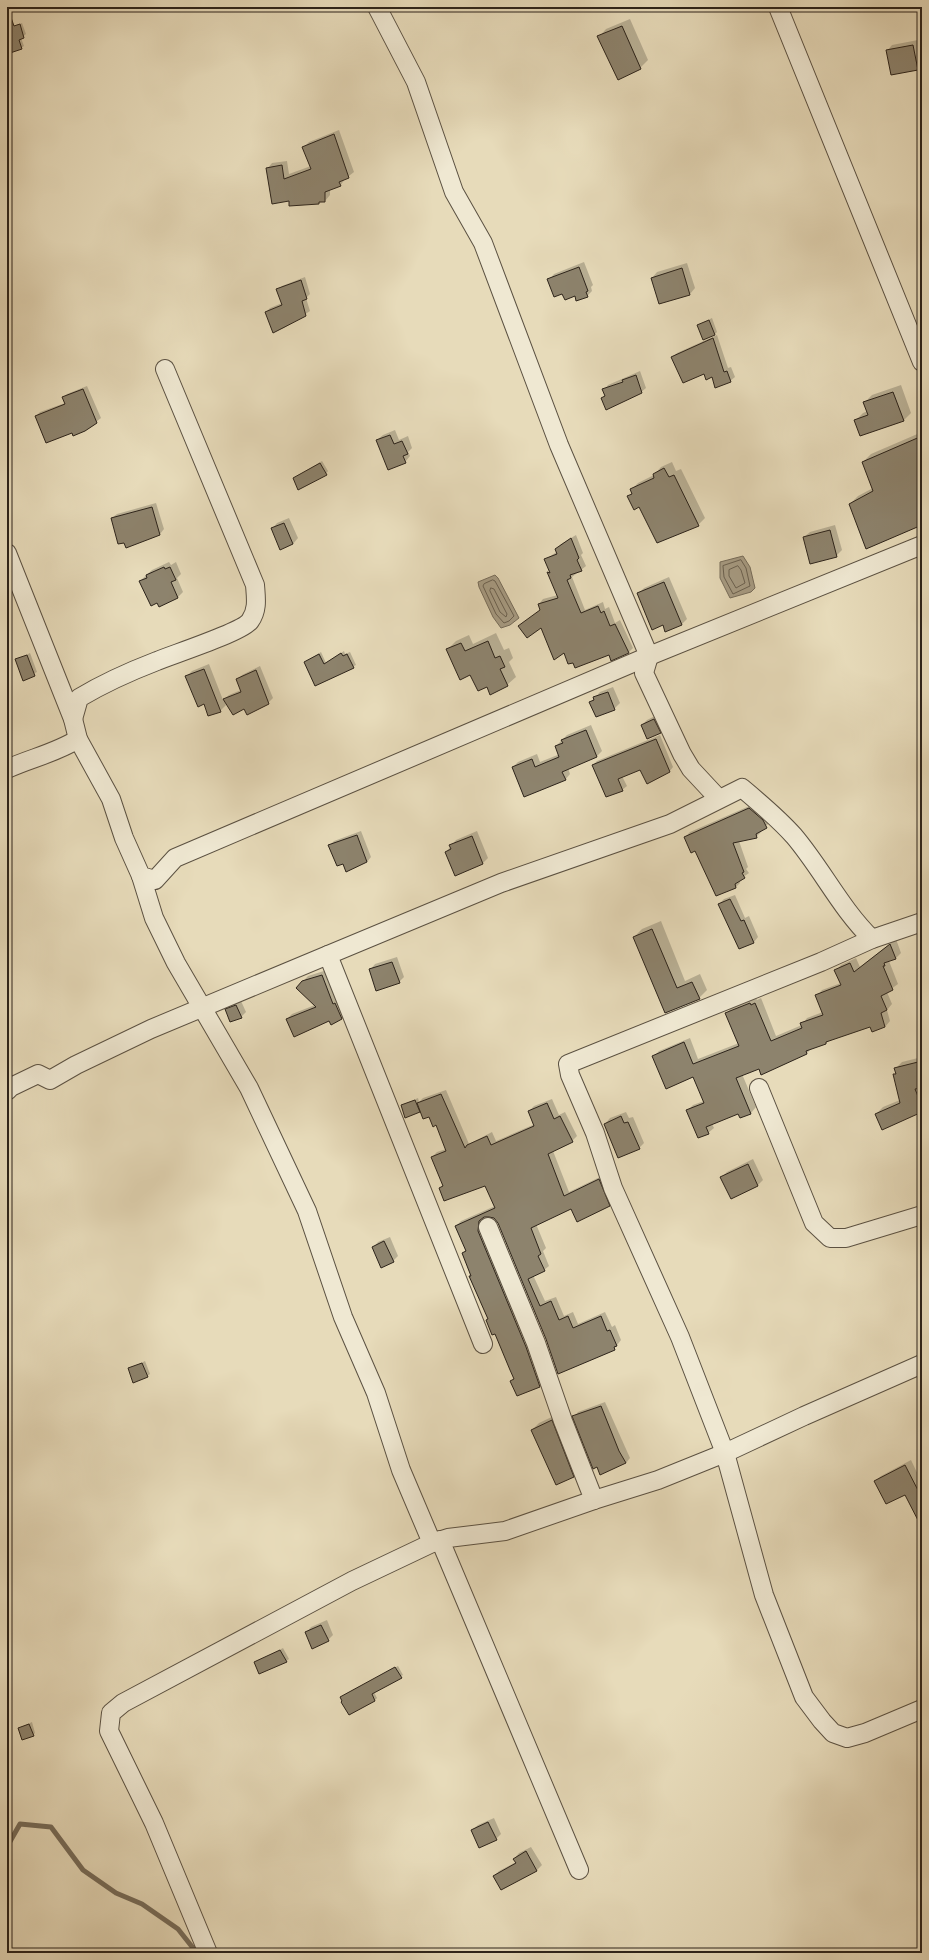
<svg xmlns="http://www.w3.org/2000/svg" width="929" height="1960" font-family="'Libre Caslon Text',serif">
  <rect width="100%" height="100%" fill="#e7dbba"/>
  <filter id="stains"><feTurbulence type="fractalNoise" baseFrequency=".005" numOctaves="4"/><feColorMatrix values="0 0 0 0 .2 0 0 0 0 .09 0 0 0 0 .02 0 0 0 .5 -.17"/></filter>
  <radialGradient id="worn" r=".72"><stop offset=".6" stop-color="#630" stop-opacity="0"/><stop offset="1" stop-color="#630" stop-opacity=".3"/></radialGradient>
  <!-- water -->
  <g fill="#a79c84" stroke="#766c5a">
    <path d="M743 556 750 567 755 588 751 592 730 598 720 578V562Z"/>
    <path d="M495 575 498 578 519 618 510 625 501 628 493 617 479 587 478 582Z"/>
  </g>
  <!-- shadow -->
  <g fill="#0003">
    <path d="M630 19 648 60 640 68 599 37 606 29Z"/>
    <path d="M22 23 26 34 21 38 24 46 21 48 7 45V28Z"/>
    <path d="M918 40 922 64 917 69 887 51 892 45Z"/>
    <path d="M339 130 354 172 345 179 340 186 330 189V195L325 201 319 203 290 200 267 169 272 163 287 161 289 174 311 166 304 147 309 142Z"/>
    <path d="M584 262 593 285 591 287 592 291 587 296 563 292 549 280 554 274Z"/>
    <path d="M687 263 695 288 690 294 652 278 657 272Z"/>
    <path d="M305 277 310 294 306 298 310 311 284 328 274 332 266 312 270 308 282 303 278 290 282 286Z"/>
    <path d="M712 318 717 332 714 335 698 325Z"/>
    <path d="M717 335 728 368 731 367 735 377 730 381 705 373 672 357 677 353Z"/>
    <path d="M640 371 646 388 641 392 602 398 605 395 604 390 608 385Z"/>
    <path d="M901 385 911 413 904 420 861 435 856 420 863 413 868 411 864 403 872 395Z"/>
    <path d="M87 386 101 418 84 431 73 432 36 416 40 412 65 403 63 398 67 394Z"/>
    <path d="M395 430 399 440 408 436 412 448 408 452 410 456 405 462 377 440 383 435Z"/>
    <path d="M922 432V524L850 504 858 496 873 488 863 462 871 454Z"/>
    <path d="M322 461 328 471 326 474 297 476Z"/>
    <path d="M672 462 676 471 681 469 705 518 698 525 639 506 628 497 632 493 631 490 638 483 654 475 661 467Z"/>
    <path d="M156 503 164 529 160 534 112 518 117 514Z"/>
    <path d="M289 518 298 538 293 544 272 529 277 523Z"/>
    <path d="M835 525 842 550 836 556 804 537 810 532Z"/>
    <path d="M576 535 583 553 581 555 586 566 572 577 585 610 603 602 605 609 609 607 615 623 620 620 633 648 629 652 612 659 609 654 564 651 541 627 520 626 541 610 539 604 543 599 558 595 548 573 550 571 546 559 558 551 557 549 561 544Z"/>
    <path d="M169 562 171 565 176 562 181 574 177 578 183 592 178 597 159 605 140 581 152 570Z"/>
    <path d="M669 577 687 619 682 624 639 593 644 588Z"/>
    <path d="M496 633 504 650 509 648 513 658 509 662 516 677 507 685 487 686 448 649 456 641 469 635 473 644Z"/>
    <path d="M344 651 345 654 350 652 356 665 315 685 305 662 321 652 326 663Z"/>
    <path d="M30 653 37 672 23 679 16 660Z"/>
    <path d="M209 664 223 700 229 695 241 690 237 680 242 675 260 666 273 698 268 703 244 707 225 701 226 705 220 711 204 703 187 676 192 671Z"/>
    <path d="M613 687 620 703 614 709 591 702 600 692Z"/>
    <path d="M659 714 665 727 660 732 642 725 647 720Z"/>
    <path d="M591 725 602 751 597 756 568 768 570 774 565 780 513 767 518 762 537 754 540 762 560 754 556 746 567 735Z"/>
    <path d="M660 735 673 767 669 772 640 768 622 776 627 786 622 790 593 765 597 761Z"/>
    <path d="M754 804 771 822 760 830 761 832 756 837 739 841 748 867 746 869 749 873 739 880 740 883 736 887 695 850 685 837 690 832Z"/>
    <path d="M361 831 371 857 367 862 344 863 330 845 334 841Z"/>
    <path d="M477 831 488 858 483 863 455 874 446 852 456 840Z"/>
    <path d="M735 895 745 918 749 916 758 937 754 942 739 948 719 904 724 899Z"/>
    <path d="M661 921 685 981 700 974 707 990 699 998 666 1012 634 937 642 929Z"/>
    <path d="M896 939 901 953 896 958 889 961 898 984 887 992 892 1004 887 1010 890 1021 885 1027 871 1025 829 1040 826 1043 812 1048 807 1053 762 1073 759 1067 742 1074 756 1107 751 1113H739L712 1124 714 1128 708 1133 688 1110 693 1105 704 1101 694 1076 654 1056 659 1051 690 1038 698 1059 739 1043 727 1013 732 1007 756 998 757 1000 761 998 776 1036 802 1025 807 1018 823 1012 817 996 822 990 841 983 836 971 841 965 856 958 860 967Z"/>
    <path d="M397 957 404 977 399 982 370 970 375 964Z"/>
    <path d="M327 970 347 1014 342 1019 330 1020 287 1019 292 1014 315 1005 297 988 308 976Z"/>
    <path d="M241 1001 246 1012 241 1017 226 1010 231 1005Z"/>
    <path d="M922 1014V1036L917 1019Z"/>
    <path d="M922 1057V1111L876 1114 883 1107 900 1100 894 1075 896 1072 895 1069 902 1062Z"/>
    <path d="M446 1090 469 1144 492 1132 496 1141 535 1124 529 1111 534 1106 552 1099 559 1115 565 1112 577 1136 572 1141 553 1151 569 1192 604 1175 614 1201 609 1206 571 1208 536 1224 546 1248 543 1251 549 1266 544 1270 533 1275 545 1301 556 1297 564 1316 573 1312 578 1324 605 1312 612 1327 615 1325 621 1340 614 1349 547 1339 499 1222 490 1216H485L482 1220 483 1226 544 1381 539 1386 512 1381 514 1378 470 1277 471 1275 463 1253 466 1250 456 1226 461 1221 495 1206 485 1185 440 1188 443 1185 432 1157 437 1152 446 1149 437 1124 430 1116 421 1110 419 1112 402 1105 418 1098 419 1102 423 1098Z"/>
    <path d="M626 1112 629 1118 633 1117 644 1143 639 1148 605 1124 610 1118Z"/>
    <path d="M753 1159 763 1180 758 1185 721 1178 727 1172Z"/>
    <path d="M390 1237 398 1256 393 1261 373 1248 378 1242Z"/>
    <path d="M145 1361 150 1374 147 1376 129 1369Z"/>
    <path d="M605 1402 630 1458 626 1463 601 1474 574 1417 578 1412Z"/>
    <path d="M558 1414 581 1469 573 1477 532 1430 539 1423Z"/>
    <path d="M911 1460 922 1483V1526L905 1493 875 1481 881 1476Z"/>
    <path d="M327 1620 333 1635 328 1640 306 1633 311 1627Z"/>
    <path d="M283 1648 289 1659 286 1661 255 1663Z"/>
    <path d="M398 1666 403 1675 374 1692 377 1698 375 1700 343 1701 341 1697Z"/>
    <path d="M32 1722 35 1733 33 1735 19 1728Z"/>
    <path d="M494 1818 501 1834 496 1839 472 1830 478 1825Z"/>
    <path d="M531 1847 542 1865 537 1870 501 1889 494 1876 499 1871 516 1862 514 1859 519 1853Z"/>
  </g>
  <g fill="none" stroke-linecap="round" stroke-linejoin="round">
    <!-- shore -->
    <g stroke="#6a604f" stroke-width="1">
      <path d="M741 560 746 568 750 586 733 594 724 577 723 566Z"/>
      <path d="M738 566 741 570 745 583 736 588 729 576V570Z"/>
      <path d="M493 580 495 581 514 616 509 621 504 623 496 614 483 586 484 584Z"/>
      <path d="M491 588 494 589 507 614 506 617 500 612 490 591Z"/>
    </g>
    <!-- stream -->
    <path stroke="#766c5a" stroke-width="5" d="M7 1867 8 1845 20 1824 51 1827 83 1870 116 1893 142 1904 178 1929 197 1953"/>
  </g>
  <!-- building -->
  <g fill="#8d836d" stroke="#2c231a">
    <path d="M9 12 14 26 20 24 24 38 19 40 22 49 7 54V13Z"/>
    <path d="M622 26 641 69 618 80 597 36Z"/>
    <path d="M913 45 918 70 891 75 886 50Z"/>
    <path d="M334 134 349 178 339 182 341 186 325 192V202H319V204L289 206V201L272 204 266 168 282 165 284 179 311 169 302 147Z"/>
    <path d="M579 267 588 291 586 292 588 297 576 301 575 296 565 300 562 294 554 297 547 279Z"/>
    <path d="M682 268 690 295 659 304 651 278Z"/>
    <path d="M301 280 307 299 302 301 306 316 273 333 265 312 282 305 276 289Z"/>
    <path d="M709 320 715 335 703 340 697 325Z"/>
    <path d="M713 338 724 372 727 371 731 382 715 388 712 377 706 380 704 374 683 383 671 357Z"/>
    <path d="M636 375 642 393 606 410 601 398 605 396 602 389 623 382 622 380Z"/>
    <path d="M83 389 97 423 85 431 73 436 72 433 46 443 35 416 65 404 62 397Z"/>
    <path d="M893 392 904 421 860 436 854 420 868 415 863 402Z"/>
    <path d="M390 435 394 444 402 441 408 454 403 456 406 463 388 470 376 440Z"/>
    <path d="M922 436V525L866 549 849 504 873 491 862 462Z"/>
    <path d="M320 463 327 475 298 490 293 478Z"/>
    <path d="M664 468 669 477 674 475 699 526 657 543 639 507 634 510 627 496 632 494 630 489 654 478 653 474Z"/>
    <path d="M152 507 160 535 126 548 124 543 118 544 111 518Z"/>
    <path d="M284 523 293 544 280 550 271 528Z"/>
    <path d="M830 530 837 557 810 564 803 537Z"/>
    <path d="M571 538 579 558 577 560 582 571 570 575 571 578 567 580 581 613 598 606 601 613 604 611 610 626 615 624 629 653 611 661 609 655 575 668 573 663 568 664 564 653 554 660 541 628 527 638 518 626 540 610 538 604 558 598 547 572 550 573 544 559 557 554 555 549Z"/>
    <path d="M164 567 165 569 170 567 176 580 171 582 178 598 159 607 157 603 151 606 139 581 147 578 146 575Z"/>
    <path d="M664 582 682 625 665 632 663 625 652 630 637 593Z"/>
    <path d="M488 641 495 658 500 656 505 667 500 669 508 686 490 695 487 687 478 691 470 675 460 680 446 649 461 643 465 651Z"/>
    <path d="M341 653 343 656 347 654 354 668 315 686 304 662 319 654 324 664Z"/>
    <path d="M27 655 35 676 23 681 15 659Z"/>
    <path d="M204 669 221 712 208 716 204 704 198 707 185 676Z"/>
    <path d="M256 670 269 704 247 715 244 709 233 715 223 699 241 692 236 679Z"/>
    <path d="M608 692 615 710 596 717 589 702 594 700 593 697Z"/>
    <path d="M654 719 661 733 647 739 641 725Z"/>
    <path d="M586 730 597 757 562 772 566 780 524 797 512 767 532 759 535 767 559 757 555 746 563 743 561 740Z"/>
    <path d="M656 739 670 772 647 784 640 770 618 779 623 791 606 797 592 765Z"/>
    <path d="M749 808 763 820 767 828 756 834 757 838 733 843 744 872 742 873 745 878 735 884 736 888 716 896 695 851 691 853 684 837Z"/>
    <path d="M357 835 367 862 346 872 343 864 337 866 328 845Z"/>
    <path d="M472 836 483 864 455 876 445 852 451 849 449 845Z"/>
    <path d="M730 899 741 921 744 920 754 943 739 949 718 904Z"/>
    <path d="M652 929 677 988 692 982 700 999 665 1013 633 937Z"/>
    <path d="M890 944 896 959 884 963 885 966H883L893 990 881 996 887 1010 881 1013 885 1027 872 1032 870 1027 826 1042V1044L806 1051 807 1054 761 1075 759 1069 736 1078 751 1114 740 1118 738 1114 706 1127 709 1134 698 1138 686 1110 704 1103 693 1077 666 1089 652 1056 684 1042 693 1064 739 1046 725 1013 750 1003 751 1005 755 1003 771 1041 802 1028 800 1023 823 1015 815 995 841 985 834 970 850 963 854 972Z"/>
    <path d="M392 962 400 983 376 991 369 969Z"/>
    <path d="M322 975 333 1004 335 1003 342 1019 331 1025 329 1021 294 1037 286 1019 316 1007 296 988 302 981Z"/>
    <path d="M236 1005 242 1018 230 1022 225 1009Z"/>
    <path d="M922 1061V1088L915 1089 922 1106V1112L882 1130 875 1114 900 1103 893 1074H896L894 1068Z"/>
    <path d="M441 1094 465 1148 467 1145 487 1136 491 1145 534 1126 528 1111 547 1103 554 1119 560 1116 573 1142 548 1154 564 1196 599 1179 610 1206 577 1222 571 1209 531 1228 541 1254 538 1256 545 1271 528 1279 540 1306 551 1301 559 1320 568 1316 573 1328 601 1316 607 1331 610 1330 617 1346 614 1347 615 1350 558 1374 546 1339 498 1223 494 1218 489 1217H484L479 1221 478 1231 526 1347 540 1387 517 1396 510 1381 514 1379 510 1370 495 1334 492 1335 486 1320 488 1319 469 1276H471L462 1253 466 1251 455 1226 495 1208 485 1186 444 1201 439 1188 443 1186 431 1157 446 1151 436 1125 433 1127 429 1117 423 1119 417 1103Z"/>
    <path d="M415 1100 420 1112 405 1118 401 1105Z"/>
    <path d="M621 1116 624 1123 628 1122 640 1149 618 1158 604 1124Z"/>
    <path d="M748 1164 758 1186 731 1199 720 1177Z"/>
    <path d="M384 1241 394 1262 381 1268 372 1247Z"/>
    <path d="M142 1363 148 1377 133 1383 128 1368Z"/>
    <path d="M601 1406 619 1451 626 1463 600 1475 597 1467 593 1469 572 1416Z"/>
    <path d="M552 1420 574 1477 556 1485 531 1430Z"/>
    <path d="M905 1465 922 1498V1528L905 1495 886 1504 874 1481Z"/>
    <path d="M321 1625 329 1641 312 1649 305 1632Z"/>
    <path d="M280 1650 287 1662 259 1674 254 1662Z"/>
    <path d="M395 1667 402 1678 372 1694 375 1701 349 1715 341 1702 342 1701 340 1697Z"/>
    <path d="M29 1724 34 1736 22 1740 18 1728Z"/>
    <path d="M488 1822 497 1840 479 1848 471 1830Z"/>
    <path d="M526 1851 537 1871 501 1890 493 1876 516 1863 513 1859Z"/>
  </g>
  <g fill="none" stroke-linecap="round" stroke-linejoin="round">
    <!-- minor casing -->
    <g stroke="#5b5142" stroke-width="20">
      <g id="minor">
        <path d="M377 7 416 82 454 192 483 243 559 445 649 656 644 673 682 754 691 769 718 798"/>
        <path d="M778 7 922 362"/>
        <path d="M7 553 73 719 78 739 111 799 124 838 141 876 155 880 175 858 649 656 922 545"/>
        <path d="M73 719 79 698C104 683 131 671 157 661 174 654 242 632 250 621 258 610 256 598 255 585L165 369"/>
        <path d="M7 769C31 758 56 753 78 739"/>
        <path d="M141 876 154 918 176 963 249 1088 307 1211 343 1317 376 1393 401 1470 432 1543"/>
        <path d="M922 922 872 939 821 962 568 1064 570 1075 595 1133 613 1188 680 1337 725 1453 764 1595 804 1697 822 1721 833 1733 847 1738 865 1733 922 1709"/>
        <path d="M759 1088 814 1223 830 1238H846L922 1215"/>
        <path d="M7 1091 11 1087 38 1074 50 1080 76 1065 151 1029 328 955"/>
        <path d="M488 1227 536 1343 563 1421 594 1500"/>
        <path d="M483 1344 328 955 501 883 670 824 742 788C760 803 778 818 794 836 822 869 841 909 872 939"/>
        <path d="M440 1540 579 1870"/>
        <path d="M208 1953 154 1823 109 1731 111 1713 123 1703 352 1581 432 1543 448 1538 505 1531 594 1500 658 1480 725 1453 804 1416 922 1364"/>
      </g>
    </g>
    <!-- minor -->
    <use href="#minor" stroke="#efe8d2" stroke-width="18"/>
  </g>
  <!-- margin -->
  <rect width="929" height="1960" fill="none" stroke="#e7dbba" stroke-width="24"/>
  <rect x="8" y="8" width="913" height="1944" fill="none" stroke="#2c231a" stroke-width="2"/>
  <rect x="12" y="12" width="905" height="1936" fill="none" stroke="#2c231a"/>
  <rect width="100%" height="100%" filter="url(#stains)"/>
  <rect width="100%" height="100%" fill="url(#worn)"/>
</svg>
